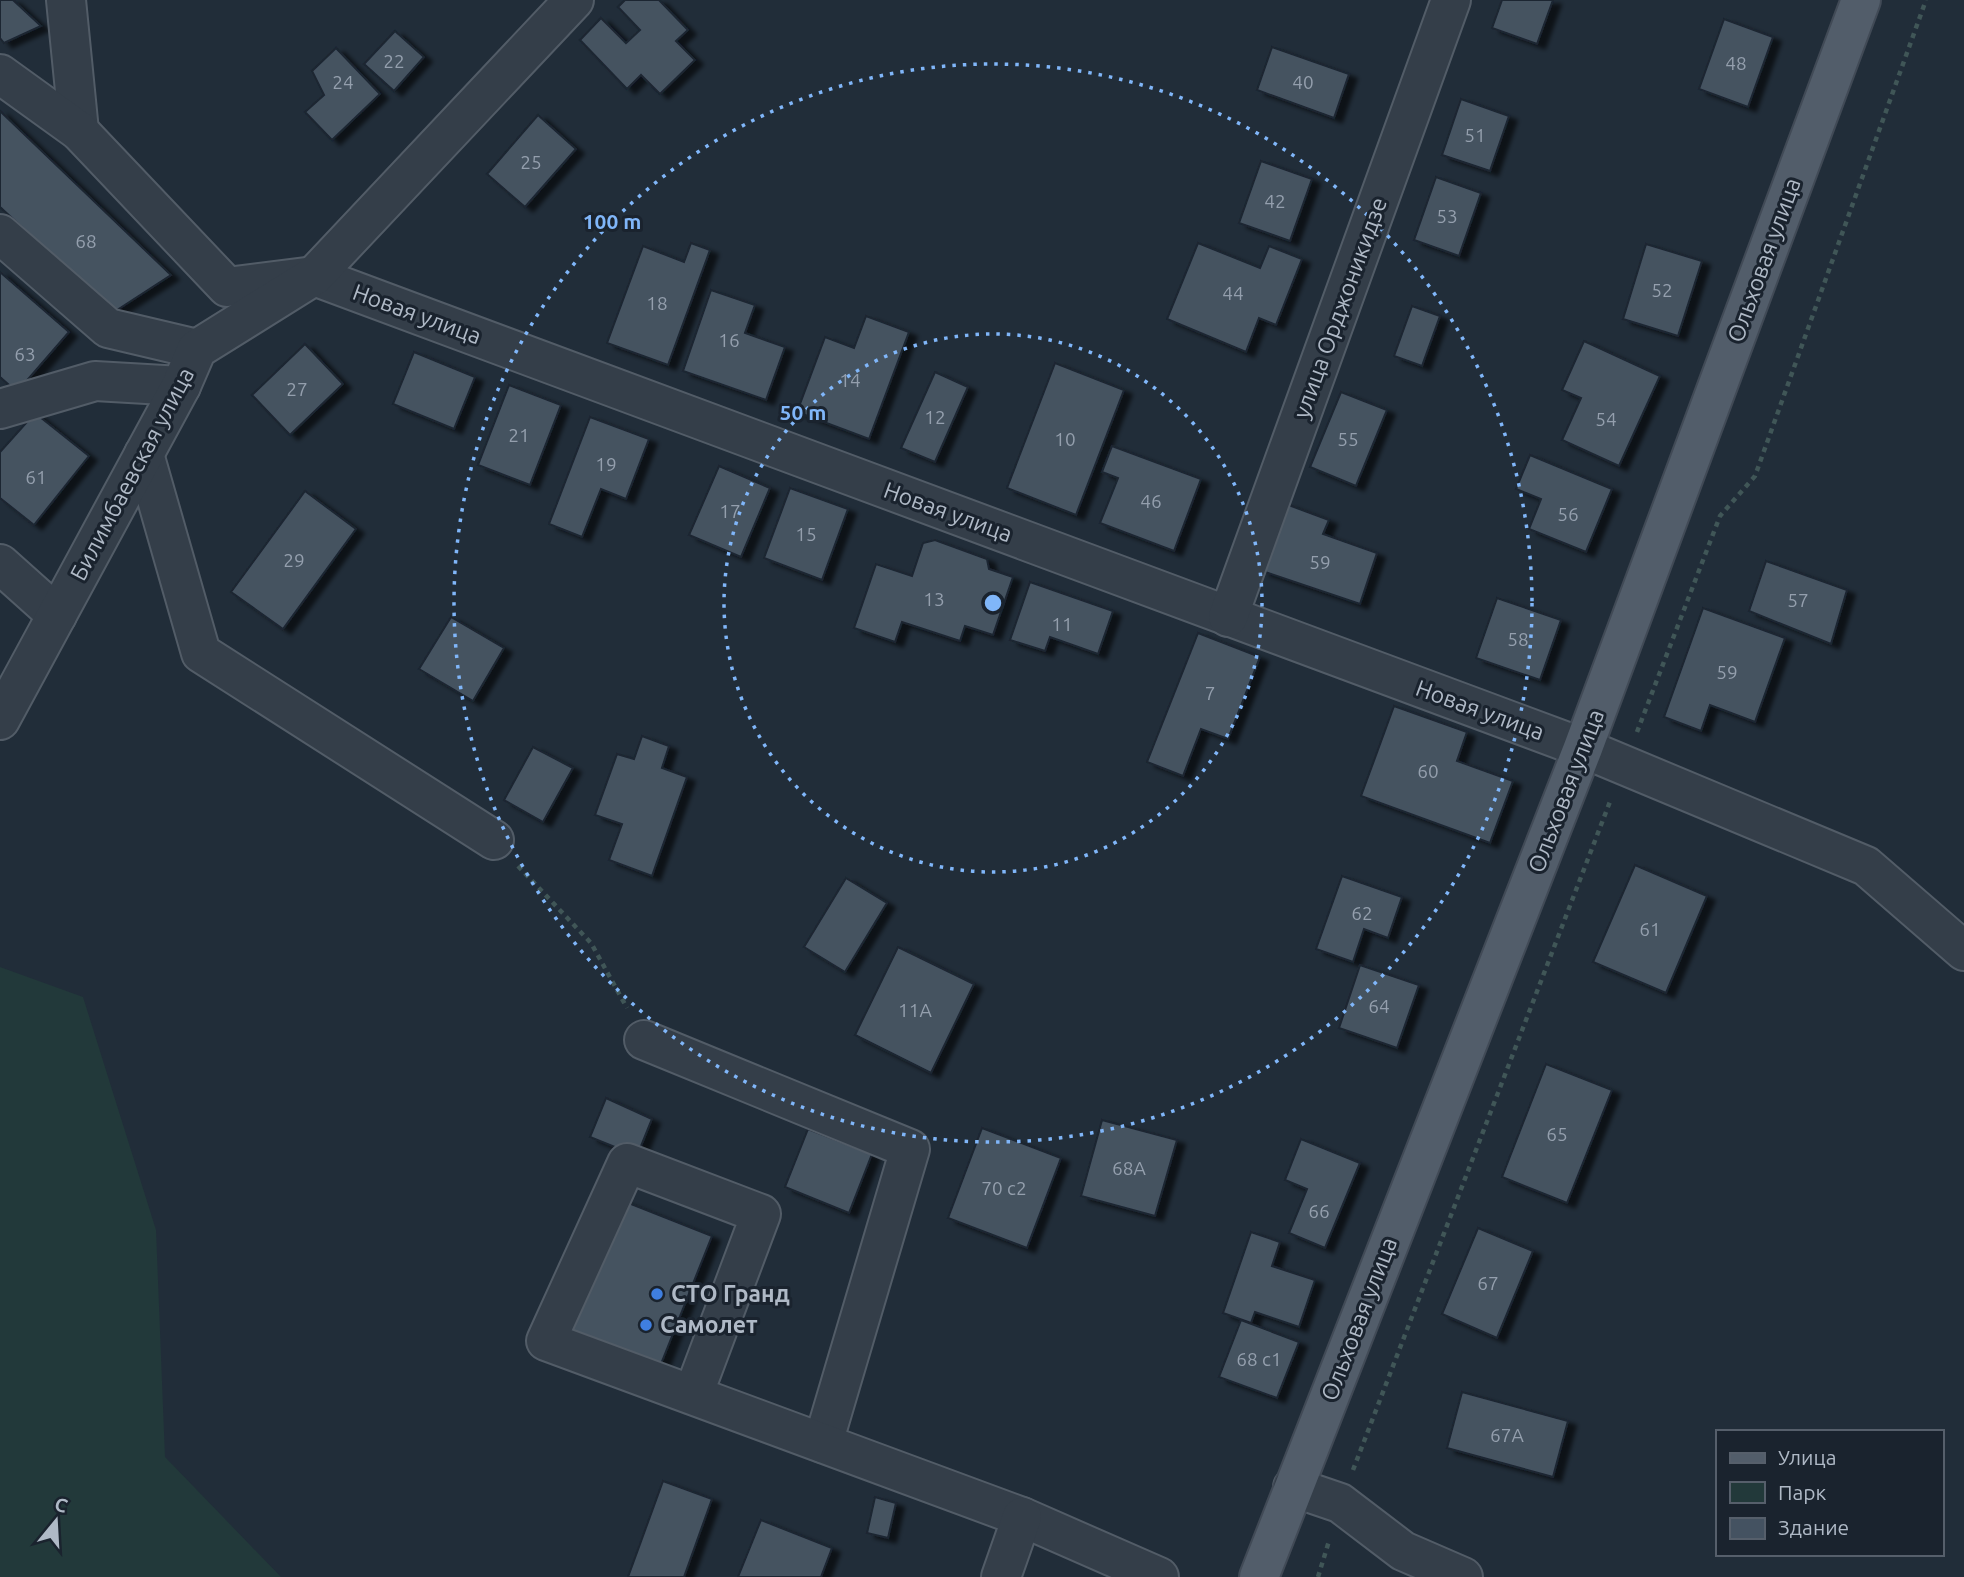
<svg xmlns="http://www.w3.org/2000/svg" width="1964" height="1577" font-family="Ubuntu,sans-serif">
  <defs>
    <filter id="shadow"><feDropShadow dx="8" dy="4.5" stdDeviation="2" flood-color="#0009"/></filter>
  </defs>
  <rect width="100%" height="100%" fill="#212d39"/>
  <!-- green -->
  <path fill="#22393a" d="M0 967 83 997 156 1230 165 1457 281 1577H0Z"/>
  <!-- building -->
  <g fill="#445261" stroke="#1c2530" stroke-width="2" filter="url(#shadow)">
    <path d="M0 0H13L41 26 4 43 0 38Z"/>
    <path d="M625 0H659L688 30 676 41 695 60 660 94 641 75 627 89 580 40 601 18 626 43 640 30 618 7Z"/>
    <path d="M1502 0H1553L1537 44 1492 28Z"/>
    <path d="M1724 19 1773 37 1748 107 1699 89Z"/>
    <path d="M395 31 424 57 394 91 364 64Z"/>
    <path d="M1272 47 1349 74 1334 118 1257 90Z"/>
    <path d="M336 48 380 94 332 140 305 112 324 95 312 71Z"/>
    <path d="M1461 99 1509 116 1490 171 1442 155Z"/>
    <path d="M0 111 171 275 114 312 0 207Z"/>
    <path d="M538 115 576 149 525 207 487 174Z"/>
    <path d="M1261 161 1312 179 1290 241 1239 223Z"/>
    <path d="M1436 177 1481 193 1459 256 1414 240Z"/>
    <path d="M691 243 710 250 668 365 607 343 643 246 684 262Z"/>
    <path d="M1198 243 1260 268 1269 246 1302 259 1276 325 1259 318 1246 352 1167 319Z"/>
    <path d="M1646 244 1702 261 1678 336 1623 319Z"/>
    <path d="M0 272 69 332 17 392 0 377Z"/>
    <path d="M711 290 755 305 745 333 785 347 766 400 683 371Z"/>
    <path d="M1412 306 1440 316 1422 366 1394 356Z"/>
    <path d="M866 316 909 332 869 439 797 412 825 337 854 348Z"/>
    <path d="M1584 341 1660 376 1619 466 1562 440 1581 398 1562 390Z"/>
    <path d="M305 344 343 384 290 435 252 395Z"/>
    <path d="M414 352 475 377 454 429 393 404Z"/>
    <path d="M1055 363 1124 390 1076 515 1007 488Z"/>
    <path d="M935 372 968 387 935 462 901 448Z"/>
    <path d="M509 385 561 405 530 485 478 465Z"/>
    <path d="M1341 392 1387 410 1356 486 1310 467Z"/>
    <path d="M35 413 89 456 34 525 0 498V452Z"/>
    <path d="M590 417 649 439 626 499 601 489 582 537 549 524Z"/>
    <path d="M1112 446 1201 479 1174 551 1100 523 1118 478 1102 472Z"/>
    <path d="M1530 455 1612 489 1586 552 1529 529 1541 499 1516 489Z"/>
    <path d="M719 466 770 488 741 557 689 535Z"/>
    <path d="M790 488 848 509 822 580 764 558Z"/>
    <path d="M305 491 356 529 283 629 231 592Z"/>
    <path d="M1286 504 1329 520 1323 534 1377 553 1360 604 1262 571Z"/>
    <path d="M935 540 987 559 989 569 1013 577 993 635 965 626 960 641 902 622 895 642 854 628 876 564 912 576 923 543Z"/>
    <path d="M1766 561 1847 590 1831 644 1749 611Z"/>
    <path d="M1030 582 1113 611 1098 654 1050 637 1045 651 1010 640Z"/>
    <path d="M1497 598 1561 620 1540 680 1476 658Z"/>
    <path d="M1703 608 1785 638 1755 722 1710 705 1701 731 1664 717Z"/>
    <path d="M451 617 504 648 473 701 419 669Z"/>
    <path d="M1198 633 1260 657 1228 739 1201 729 1183 776 1147 762Z"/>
    <path d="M1394 706 1467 732 1457 761 1513 781 1490 843 1361 796Z"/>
    <path d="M642 736 669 746 662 768 687 777 652 876 609 860 622 824 595 815 617 754 634 759Z"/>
    <path d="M533 747 573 768 543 822 504 800Z"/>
    <path d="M1635 865 1707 896 1666 993 1593 962Z"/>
    <path d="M1342 876 1402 897 1388 938 1364 929 1353 962 1316 949Z"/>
    <path d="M846 878 887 903 845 972 804 947Z"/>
    <path d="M898 947 974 984 931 1073 855 1035Z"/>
    <path d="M1360 965 1419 985 1397 1048 1339 1028Z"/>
    <path d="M1546 1064 1612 1090 1567 1203 1502 1177Z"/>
    <path d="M606 1098 652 1119 637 1156 590 1137Z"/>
    <path d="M1102 1120 1177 1140 1155 1216 1081 1196Z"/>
    <path d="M982 1128 1061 1158 1027 1248 948 1218Z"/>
    <path d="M808 1129 872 1154 849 1213 785 1187Z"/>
    <path d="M1301 1139 1360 1163 1325 1248 1289 1233 1307 1189 1285 1180Z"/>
    <path d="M621 1200 712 1236 657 1374 567 1338Z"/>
    <path d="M1478 1228 1533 1251 1497 1338 1442 1314Z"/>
    <path d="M1251 1232 1280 1242 1272 1266 1315 1280 1299 1327 1255 1312 1251 1323 1223 1313Z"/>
    <path d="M1241 1320 1299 1342 1277 1398 1219 1377Z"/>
    <path d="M1462 1392 1568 1421 1553 1477 1447 1448Z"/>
    <path d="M663 1481 712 1499 684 1577H628Z"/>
    <path d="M875 1497 896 1503 888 1538 867 1533Z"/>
    <path d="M761 1520 832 1548 821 1577H738Z"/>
  </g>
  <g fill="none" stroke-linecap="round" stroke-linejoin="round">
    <!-- minor casing -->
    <g stroke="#525c67" stroke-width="42">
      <g id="minor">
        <path d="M66 0 79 131"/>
        <path d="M0 74 79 131 227 287 314 276 1583 748 1866 866 1964 951"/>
        <path d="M0 234 108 328 197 349"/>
        <path d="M0 409 95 381 181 386"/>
        <path d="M144 454 201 653 494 840"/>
        <path d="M0 564 57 615"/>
        <path d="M1228 617 1451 0"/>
        <path d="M0 720 181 386 197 349 314 276 574 0"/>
        <path d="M644 1040 910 1149 823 1443"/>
        <path d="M693 1395 761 1214 627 1163 546 1341 1022 1517 1159 1577"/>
        <path d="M1293 1487 1340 1503 1403 1551 1463 1577"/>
        <path d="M1001 1577 1022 1517"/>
      </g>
    </g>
    <!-- major casing -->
    <g stroke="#414a56" stroke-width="42">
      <path id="major" d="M1259 1577 1583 748 1861 0"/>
    </g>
    <!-- path -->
    <g stroke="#405657" stroke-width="4.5" stroke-dasharray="5 5" stroke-linecap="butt">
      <path d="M1637 732 1720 516 1755 476 1926 0"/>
      <path d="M518 866 591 943 627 1008"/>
      <path d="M1353 1470 1611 799"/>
      <path d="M1318 1577 1329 1541"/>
    </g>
    <!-- minor -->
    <use href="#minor" stroke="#343e49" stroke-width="38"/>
    <!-- major -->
    <use href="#major" stroke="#525d6a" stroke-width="38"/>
  </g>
  <!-- distance rings -->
  <g fill="none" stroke="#80b6f9" stroke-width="3.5" stroke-dasharray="3.5 7">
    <circle cx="993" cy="603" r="269"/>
    <circle cx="993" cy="603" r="539"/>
  </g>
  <!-- markers -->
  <g fill="#3f7fe0" stroke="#1a232e" stroke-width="2.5">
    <circle cx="657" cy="1294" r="7"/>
    <circle cx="646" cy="1325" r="7"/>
  </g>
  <g text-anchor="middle" stroke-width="6" stroke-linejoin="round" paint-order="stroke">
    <!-- number labels -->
    <g font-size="19" fill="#949fad">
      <text x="394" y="68">22</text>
      <text x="1736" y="70">48</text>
      <text x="343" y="89">24</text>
      <text x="1303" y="89">40</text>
      <text x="1475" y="142">51</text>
      <text x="531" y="169">25</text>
      <text x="1275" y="208">42</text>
      <text x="1447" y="223">53</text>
      <text x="86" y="248">68</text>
      <text x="1662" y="297">52</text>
      <text x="1233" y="300">44</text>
      <text x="657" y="310">18</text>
      <text x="729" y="347">16</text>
      <text x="25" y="361">63</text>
      <text x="850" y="387">14</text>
      <text x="297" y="396">27</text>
      <text x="935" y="424">12</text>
      <text x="1606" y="426">54</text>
      <text x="519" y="442">21</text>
      <text x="1065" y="446">10</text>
      <text x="1348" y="446">55</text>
      <text x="606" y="471">19</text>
      <text x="36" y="484">61</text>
      <text x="1151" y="508">46</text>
      <text x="730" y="518">17</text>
      <text x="1568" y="521">56</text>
      <text x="806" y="541">15</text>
      <text x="294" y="567">29</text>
      <text x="1320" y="569">59</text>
      <text x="934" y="606">13</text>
      <text x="1798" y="607">57</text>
      <text x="1062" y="631">11</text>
      <text x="1518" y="646">58</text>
      <text x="1727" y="679">59</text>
      <text x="1210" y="700">7</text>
      <text x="1428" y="778">60</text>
      <text x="1362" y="920">62</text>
      <text x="1650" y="936">61</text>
      <text x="1379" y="1013">64</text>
      <text x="915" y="1017">11А</text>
      <text x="1557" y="1141">65</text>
      <text x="1129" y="1175">68А</text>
      <text x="1004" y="1195">70 с2</text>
      <text x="1319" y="1218">66</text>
      <text x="1488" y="1290">67</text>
      <text x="1259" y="1366">68 с1</text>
      <text x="1507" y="1442">67А</text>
    </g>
    <!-- street labels -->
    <g font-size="23" fill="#afb9c6" stroke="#1a232e">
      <text transform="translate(1764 260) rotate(-70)" y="8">Ольховая улица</text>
      <text transform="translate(1340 308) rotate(-70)" y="8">улица Орджоникидзе</text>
      <text transform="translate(417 314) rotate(20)" y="8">Новая улица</text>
      <text transform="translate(132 474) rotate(-62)" y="8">Билимбаевская улица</text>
      <text transform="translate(948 512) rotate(20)" y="8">Новая улица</text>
      <text transform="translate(1480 710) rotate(20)" y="8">Новая улица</text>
      <text transform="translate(1566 791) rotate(-69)" y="8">Ольховая улица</text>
      <text transform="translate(1359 1319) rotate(-69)" y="8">Ольховая улица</text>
    </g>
    <!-- poi labels -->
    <g font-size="23" font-weight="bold" fill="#afb9c6" stroke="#1a232e" text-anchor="start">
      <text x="671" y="1302">СТО Гранд</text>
      <text x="660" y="1333">Самолет</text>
    </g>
  </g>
  <circle cx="993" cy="603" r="10" fill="#80b6f9" stroke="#1a232e" stroke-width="3.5"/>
  <g font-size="21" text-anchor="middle" font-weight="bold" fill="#80b6f9" stroke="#1a232e" stroke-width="6" stroke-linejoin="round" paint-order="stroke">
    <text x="612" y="229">100 m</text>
    <text x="803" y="420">50 m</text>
  </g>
  <!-- legend -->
  <rect x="1716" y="1430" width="228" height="126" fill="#1a232e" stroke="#565f6b" stroke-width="2"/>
  <rect x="1730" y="1453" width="35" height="10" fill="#525d6a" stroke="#565f6b" stroke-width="2"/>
  <text x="1778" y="1465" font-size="21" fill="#afb9c6">Улица</text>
  <rect x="1730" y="1482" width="35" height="21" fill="#22393a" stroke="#565f6b" stroke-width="2"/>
  <text x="1778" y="1500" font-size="21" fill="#afb9c6">Парк</text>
  <rect x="1730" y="1518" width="35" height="21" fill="#445261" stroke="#565f6b" stroke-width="2"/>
  <text x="1778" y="1535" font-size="21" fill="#afb9c6">Здание</text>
  <!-- north arrow -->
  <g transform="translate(56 1521) rotate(18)" stroke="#1a232e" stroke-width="5" paint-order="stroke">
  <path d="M0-5L12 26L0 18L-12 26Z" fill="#afb9c6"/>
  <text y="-10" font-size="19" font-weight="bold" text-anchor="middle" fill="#afb9c6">С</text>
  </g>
</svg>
